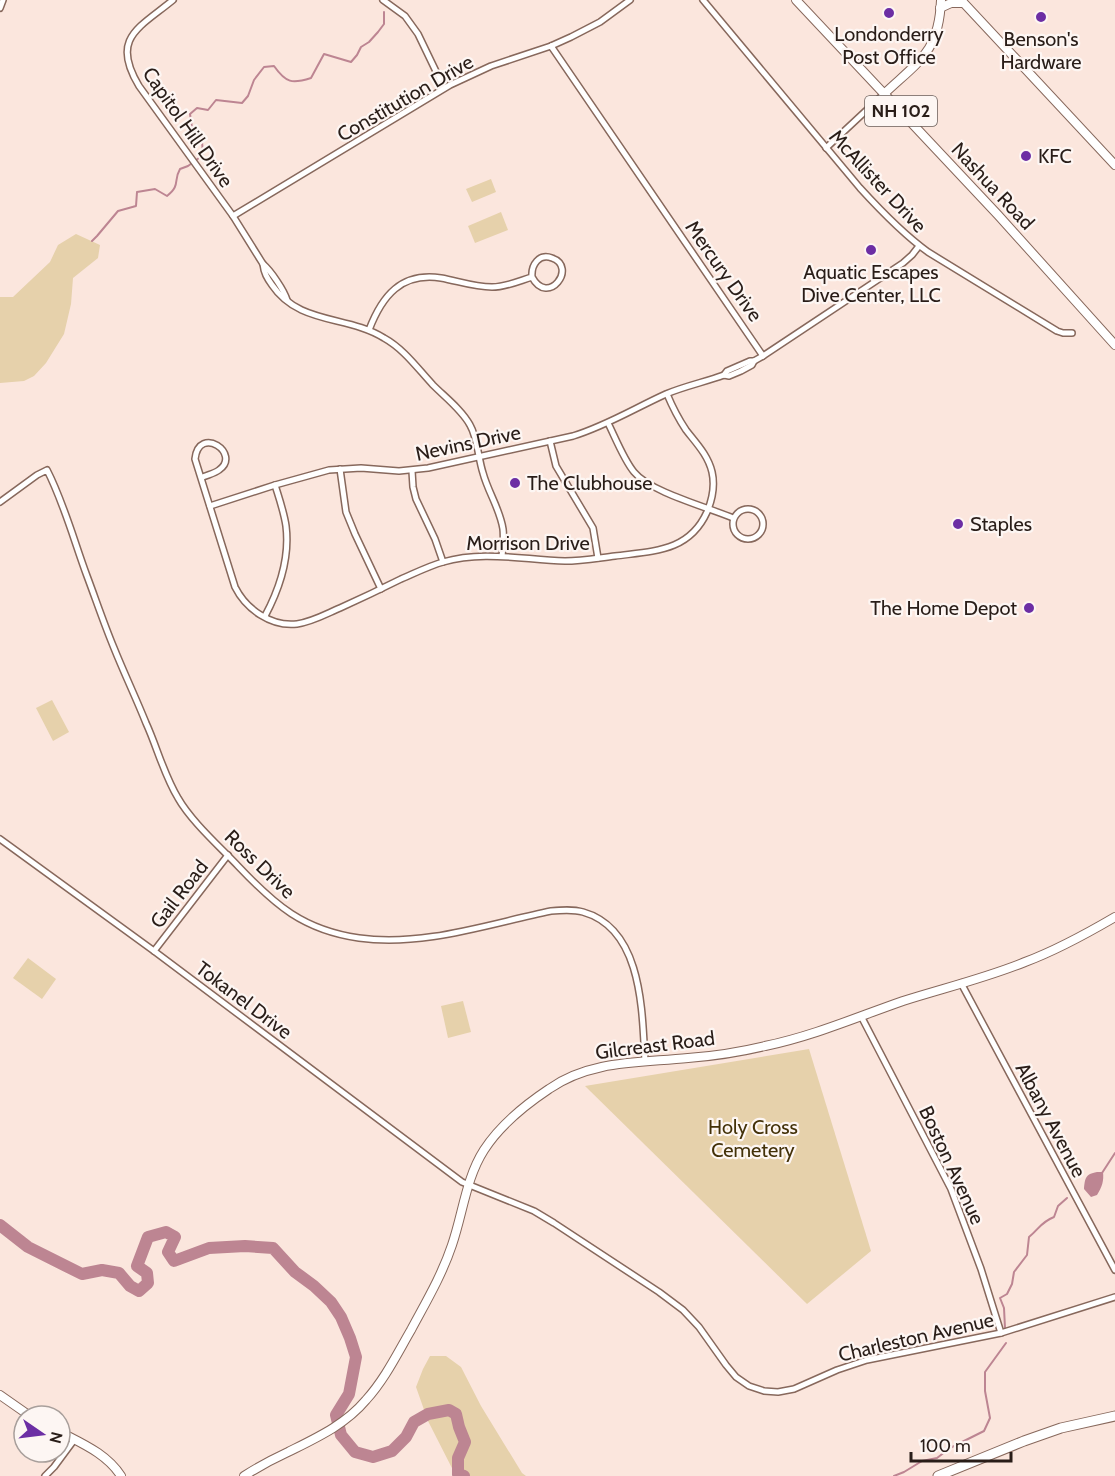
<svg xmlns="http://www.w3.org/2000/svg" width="1115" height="1476" font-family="Cabin,sans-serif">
  <rect width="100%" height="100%" fill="#fbe6dd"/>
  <!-- green -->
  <g fill="#e6d1ab">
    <path d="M491 179 496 192 472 202 466 189Z"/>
    <path d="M501 212 508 230 475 243 468 226Z"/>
    <path d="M76 234 100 245 98 258 73 278 71 304 64 334 46 363 34 376 24 381 0 383V297H13L50 262 58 245Z"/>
    <path d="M52 700 69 732 53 741 36 708Z"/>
    <path d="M28 958 56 979 42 999 13 978Z"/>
    <path d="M463 1001 471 1032 448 1038 441 1006Z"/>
    <path d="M809 1049 871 1251 807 1304 585 1086Z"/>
    <path d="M430 1356H446L461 1367 481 1406 522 1473 526 1476H456L428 1421 416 1387 423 1369Z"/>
  </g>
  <!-- water -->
  <path fill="#bd8592" d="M1097 1172H1103C1104 1181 1102 1187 1097 1195L1091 1197 1084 1189C1085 1179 1085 1174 1097 1172Z"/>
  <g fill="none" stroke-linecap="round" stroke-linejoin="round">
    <!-- stream -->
    <g stroke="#bd8592" stroke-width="2">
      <path d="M92 241 97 236 118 211 136 206 137 192 155 189 167 196C181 185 173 181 180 169L188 166 203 155 202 141 192 128 190 114 197 108 208 110 216 100 242 103 248 96 254 80 264 67 274 66C286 83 292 84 311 78L324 54 351 62 357 55 361 47 369 42 378 32 384 24V12"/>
      <path d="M1102 1173 1115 1153"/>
      <path d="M1005 1328 1004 1308 1000 1298 1007 1294 1012 1284 1014 1272 1027 1255 1029 1237C1039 1229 1041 1222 1054 1217L1058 1206 1067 1198"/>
      <path d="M894 1476 904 1472 922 1461 937 1458 950 1448 984 1431 990 1418 985 1391V1372L1006 1343"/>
    </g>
    <!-- river -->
    <path stroke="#bd8592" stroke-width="12" d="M0 1225 28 1247 82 1274 102 1270 119 1273 130 1286 139 1291 148 1283 147 1273 137 1266 148 1237 166 1232 175 1237 168 1252 174 1261 209 1248 245 1246 273 1248 295 1272 314 1286 331 1302 341 1317 350 1338 356 1357 349 1394 336 1415 341 1435 355 1452 373 1457 392 1451 406 1437 414 1422 428 1414 449 1410 456 1414 459 1427 465 1442 458 1458V1474L464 1476"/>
    <!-- street casing -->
    <g stroke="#87685c" stroke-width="8">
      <g id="street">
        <path d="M173 0C139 28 110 38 139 86L233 216 263 264C271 271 284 290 287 300"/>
        <path d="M383 0 405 16 418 34 444 88"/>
        <path d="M703 0 860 188C881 211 903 234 928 252L1057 331 1063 333H1072"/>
        <path d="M0 8 3 0"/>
        <path d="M551 46 763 356 903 263 912 255 919 246"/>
        <path d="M826 148 885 93"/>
        <path d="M233 216 450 85 491 66 551 46 571 37 600 22 630 0"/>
        <path d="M263 264C264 273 267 278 272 285 299 325 347 315 384 338 404 349 418 369 433 385 445 397 462 410 470 425 478 439 478 458 483 473 488 492 500 509 503 529 504 537 503 547 502 556"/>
        <path d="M369 330C382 296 401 272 441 278 458 281 474 287 492 287 506 287 519 281 532 277 548 307 578 267 552 258 539 253 531 265 532 277"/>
        <path d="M724 375 727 371 750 361H754"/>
        <path d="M608 423C615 437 624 460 634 472 650 492 707 507 733 518"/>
        <path d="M550 441 556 466 593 528 598 558"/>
        <path d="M340 469 346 512 355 534 381 589"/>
        <path d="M412 471 413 487 416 499 435 539 443 562"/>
        <path d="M201 478C206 475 214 474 219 470 242 454 199 424 195 459L235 587C246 609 271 627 297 624 312 622 326 614 340 608 360 599 381 589 401 579 415 573 429 566 443 562 483 550 524 560 565 561 581 561 598 558 615 556 653 551 689 552 707 512 712 500 715 485 712 472 708 455 696 443 686 430 678 418 672 406 667 394"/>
        <path d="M0 502 37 475 47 470C64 503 74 541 87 576 96 600 104 624 114 648 124 673 136 698 146 723 157 747 164 775 178 798 191 821 219 846 238 866 275 905 303 930 359 938 423 947 488 924 551 911 562 910 573 909 583 912 643 929 642 1012 645 1061"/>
        <path d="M210 506 275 485 329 470 361 468 399 471 428 468 573 436C606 426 635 408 666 394 685 386 705 382 724 375L729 376 741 371 752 365 754 361 763 356"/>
        <circle cx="748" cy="524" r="15"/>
        <path d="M265 616C280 588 290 558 286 526 284 512 279 498 275 485"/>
        <path d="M0 839 154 951 462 1182 534 1211 554 1223 659 1292 683 1310 699 1327 726 1365 736 1377 749 1386 764 1391 778 1392 794 1389 837 1370 867 1360 1001 1333 1115 1297"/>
        <path d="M154 951 228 855"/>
        <path d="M961 983 1115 1270"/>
        <path d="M861 1016 951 1189 981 1269 1001 1333"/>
        <path d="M45 1476 54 1467 74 1440"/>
      </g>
    </g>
    <!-- secondary casing -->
    <g stroke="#87685c" stroke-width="10">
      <g id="secondary">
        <path d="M961 0 1115 165"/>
        <path d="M940 8 951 3H963"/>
        <path d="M885 93C919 61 939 52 941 0"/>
        <path d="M0 1395 30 1416"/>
        <path d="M60 1432C83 1444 107 1454 121 1476"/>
        <path d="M244 1476C258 1467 273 1459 288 1452 316 1438 345 1425 366 1400 385 1379 397 1354 411 1330 426 1302 442 1275 452 1245 463 1213 466 1178 484 1150 500 1125 525 1105 549 1089 590 1060 640 1063 688 1058 714 1056 740 1052 765 1046 813 1036 857 1017 903 1001 944 988 986 978 1025 962 1057 950 1086 934 1115 917"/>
      </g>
    </g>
    <!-- primary casing -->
    <g stroke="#87685c" stroke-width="10">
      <path id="primary" d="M796 0 998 215 1115 345"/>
    </g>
    <!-- highway casing -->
    <g stroke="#87685c" stroke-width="11">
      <path id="highway" d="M938 1476 1024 1441 1061 1428 1115 1416"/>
    </g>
    <!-- street -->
    <use href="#street" stroke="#fff" stroke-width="5"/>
    <!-- secondary -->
    <use href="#secondary" stroke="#fff" stroke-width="8"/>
    <!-- primary -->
    <use href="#primary" stroke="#fff" stroke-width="8"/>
    <!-- highway -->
    <use href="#highway" stroke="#fff" stroke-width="9"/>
  </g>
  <!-- markers -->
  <g fill="#6c2ea4" stroke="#fdf6f3" stroke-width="2">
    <circle cx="889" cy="13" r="6"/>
    <circle cx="1041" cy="17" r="6"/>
    <circle cx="1026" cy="156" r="6"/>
    <circle cx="871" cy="250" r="6"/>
    <circle cx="515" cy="483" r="6"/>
    <circle cx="958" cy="524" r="6"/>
    <circle cx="1029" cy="608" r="6"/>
  </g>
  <g text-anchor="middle" stroke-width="4.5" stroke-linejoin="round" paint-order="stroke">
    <!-- shield labels -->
    <rect fill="#fdf6f3" stroke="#695e5a" stroke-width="1.5" x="865" y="96" width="72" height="30" rx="4.5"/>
    <g font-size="18" font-weight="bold" fill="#291d18">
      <text x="901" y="117">NH 102</text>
    </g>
    <!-- poi labels -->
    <g font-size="20" fill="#291d18" stroke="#fdf6f3">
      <text x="889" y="41">Londonderry<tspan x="889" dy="23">Post Office</tspan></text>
      <text x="1041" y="46">Benson's<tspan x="1041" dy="23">Hardware</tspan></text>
      <text x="1038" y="163" text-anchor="start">KFC</text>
      <text x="871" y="279">Aquatic Escapes<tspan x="871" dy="23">Dive Center, LLC</tspan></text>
      <text x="527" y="490" text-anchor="start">The Clubhouse</text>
      <text x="970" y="531" text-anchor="start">Staples</text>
      <text x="1017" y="615" text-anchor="end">The Home Depot</text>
    </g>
    <!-- street labels -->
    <g font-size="20" fill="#291d18" stroke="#fdf6f3">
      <text transform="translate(405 98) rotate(-30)" y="7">Constitution Drive</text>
      <text transform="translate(188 127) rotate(55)" y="7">Capitol Hill Drive</text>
      <text transform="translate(878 181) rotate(47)" y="7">McAllister Drive</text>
      <text transform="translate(993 186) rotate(47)" y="7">Nashua Road</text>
      <text transform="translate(724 271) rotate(55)" y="7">Mercury Drive</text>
      <text transform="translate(468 443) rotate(-12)" y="7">Nevins Drive</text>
      <text x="528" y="550">Morrison Drive</text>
      <text transform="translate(260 864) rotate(44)" y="7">Ross Drive</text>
      <text transform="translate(179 894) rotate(-52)" y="7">Gail Road</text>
      <text transform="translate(244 1000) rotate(37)" y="7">Tokanel Drive</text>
      <text transform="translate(655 1045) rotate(-7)" y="7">Gilcreast Road</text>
      <text transform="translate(1051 1120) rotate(62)" y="7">Albany Avenue</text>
      <text transform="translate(952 1165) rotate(65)" y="7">Boston Avenue</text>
      <text transform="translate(916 1337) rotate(-13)" y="7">Charleston Avenue</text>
    </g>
    <!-- park labels -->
    <g font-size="20" fill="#433108" stroke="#fdf6f3">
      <text x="753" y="1134">Holy Cross<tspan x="753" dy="23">Cemetery</tspan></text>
    </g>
  </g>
  <!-- north arrow -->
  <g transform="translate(42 1434) rotate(104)"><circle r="28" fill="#fdf6f3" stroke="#a89f9b" stroke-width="1.5"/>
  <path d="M0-4.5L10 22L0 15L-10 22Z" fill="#6c2ea4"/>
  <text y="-9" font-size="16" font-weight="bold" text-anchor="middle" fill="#291d18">N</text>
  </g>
  <!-- scale -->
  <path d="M911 1452v9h100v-9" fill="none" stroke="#291d18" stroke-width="3"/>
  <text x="920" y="1452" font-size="18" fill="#291d18" stroke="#fdf6f3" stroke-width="4.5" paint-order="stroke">100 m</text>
</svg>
